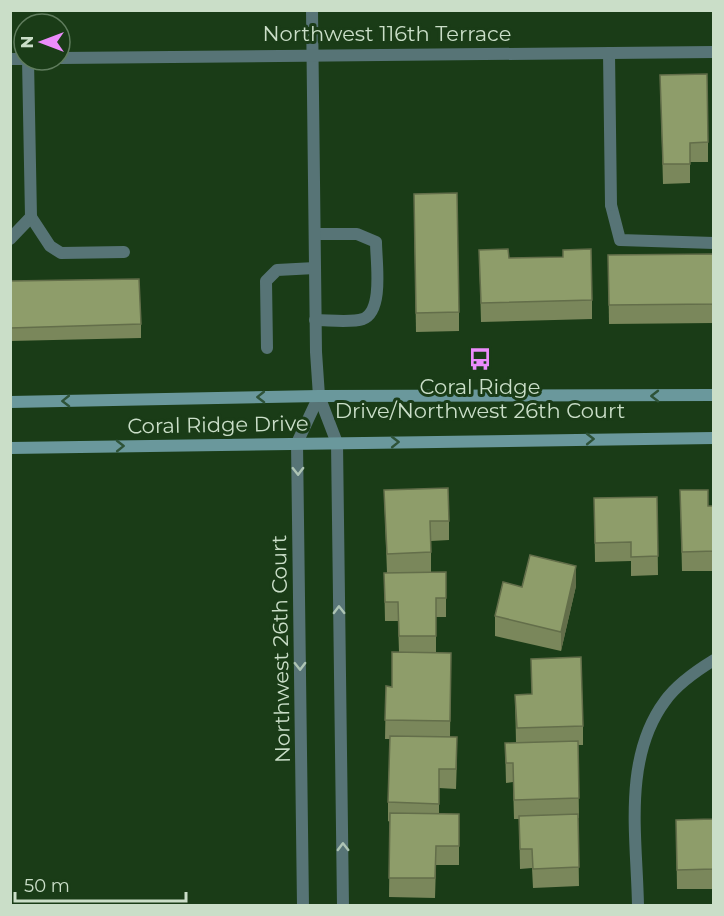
<svg xmlns="http://www.w3.org/2000/svg" width="724" height="916" font-family="Montserrat,sans-serif">
  <rect width="100%" height="100%" fill="#1a3c17"/>
  <g fill="none" stroke-linecap="round" stroke-linejoin="round">
    <!-- lane -->
    <g stroke="#577476" stroke-width="12">
      <path d="M611 205 620 240 714 243"/>
      <path d="M315 234H357L376 242C376 261 384 311 363 319 351 323 329 320 315 320"/>
      <path d="M10 239 31 217 50 246 61 253 124 252"/>
      <path d="M267 348 266 281 277 270 315 268"/>
    </g>
    <!-- street -->
    <g stroke="#577476" stroke-width="12">
      <path d="M312 10 316 352 319 396 337 443 343 906"/>
      <path d="M609 53 611 205"/>
      <path d="M60 58 714 52"/>
      <path d="M10 59H24"/>
      <path d="M28 60 31 217"/>
      <path d="M303 906 297 443 319 396"/>
      <path d="M638 906C637 839 622 759 665 701 677 684 696 671 714 660"/>
    </g>
    <!-- secondary -->
    <g stroke="#6a989c" stroke-width="12">
      <path d="M10 402 319 396 714 395"/>
      <path d="M10 448 714 438"/>
    </g>
  </g>
  <!-- wall -->
  <g fill="#7a875b">
    <path d="M660 75 708 142V162H690V183L663 184Z"/>
    <path d="M414 213 459 312V331L416 332Z"/>
    <path d="M479 250 509 258 563 257 592 300V319L481 322Z"/>
    <path d="M714 254V323L609 324 608 255Z"/>
    <path d="M10 281 141 324V338L10 341Z"/>
    <path d="M384 490 449 521V540L431 541V572H412H446V617H436V653H451L450 737 457 757 456 789 439 788V814H459V865H436L435 898 389 897 390 822 388 821V802L390 739H385L386 686 392 687 399 652 398 621H385L384 573H387Z"/>
    <path d="M680 490 708 506H714V571H682Z"/>
    <path d="M657 497 658 575 631 576V561L595 562 594 498Z"/>
    <path d="M576 586 561 651 495 636V616L522 587Z"/>
    <path d="M531 659 583 726V745H578L579 818H578L579 886 533 888 532 868 520 869 519 819H514L513 782 506 783 505 743H516L515 695 532 694Z"/>
    <path d="M714 802V889H677L676 820 713 819Z"/>
  </g>
  <!-- shaded-wall -->
  <path fill="#636e4a" d="M576 566V586L561 651V632Z"/>
  <!-- building -->
  <g fill="#8e9d6a" stroke="#636e4a" stroke-width="1.5">
    <path d="M707 74 708 142 690 143V164H663L660 75Z"/>
    <path d="M457 193 459 312 416 313 414 194Z"/>
    <path d="M508 249 509 258 563 257V250L591 249 592 300 481 303 479 250Z"/>
    <path d="M714 254V304L609 305 608 255Z"/>
    <path d="M139 279 141 324 10 328V281Z"/>
    <path d="M448 488 449 521H430L431 552 387 554 384 490Z"/>
    <path d="M680 490H708V506H714V551L682 552Z"/>
    <path d="M657 497 658 556 631 557V542L595 543 594 498Z"/>
    <path d="M530 555 576 566 561 632 495 616 503 582 522 587Z"/>
    <path d="M446 572V598H436V636H399L398 602H385L384 573Z"/>
    <path d="M392 652 451 653 450 721 385 720 386 686 392 687Z"/>
    <path d="M581 657 583 726 517 728 515 695 532 694 531 659Z"/>
    <path d="M390 736 457 737 456 769H439V804L388 802Z"/>
    <path d="M578 741 579 798 514 800 513 763H506L505 743Z"/>
    <path d="M713 802H714V869L677 870 676 820 713 819Z"/>
    <path d="M390 813 459 814V846H436L435 878H389Z"/>
    <path d="M578 814 579 867 533 869 532 849H520L519 816Z"/>
  </g>
  <!-- one-way arrows -->
  <defs><path id="oneway-chevron" d="M-2-3.5L2.5 0L-2 3.5" fill="none" stroke-width="1.6" stroke-linecap="round" stroke-linejoin="round" transform="scale(1.5)"/></defs>
  <g stroke="#2e5338">
    <use href="#oneway-chevron" transform="translate(655 396) rotate(180)"/>
    <use href="#oneway-chevron" transform="translate(261 397) rotate(179)"/>
    <use href="#oneway-chevron" transform="translate(66 401) rotate(179)"/>
    <use href="#oneway-chevron" transform="translate(590 439) rotate(-1)"/>
    <use href="#oneway-chevron" transform="translate(395 442) rotate(-1)"/>
    <use href="#oneway-chevron" transform="translate(120 446) rotate(-1)"/>
  </g>
  <g stroke="#adc4b4">
    <use href="#oneway-chevron" transform="translate(298 471) rotate(89)"/>
    <use href="#oneway-chevron" transform="translate(339 610) rotate(-91)"/>
    <use href="#oneway-chevron" transform="translate(300 666) rotate(89)"/>
    <use href="#oneway-chevron" transform="translate(343 847) rotate(-91)"/>
  </g>
  <!-- icons -->
  <defs>
    <g id="bus-bare" transform="scale(1.8)"><path d="M-5-6H5V4H4V6H2V4H-2V6H-4V4H-5ZM-3.5-4V0h7V-4ZM-3.5 1.2v1.5H-2V1.2ZM2 1.2v1.5H3.5V1.2Z" fill="#ec8cfb" stroke="#1a3c17" stroke-width="2.5" paint-order="stroke"/></g>
  </defs>
  <g fill-rule="evenodd">
    <use href="#bus-bare" x="480" y="359"/>
  </g>
  <g text-anchor="middle" stroke-width="6" stroke-linejoin="round" paint-order="stroke">
    <!-- street labels -->
    <g font-size="21" fill="#cadec8" stroke="#1a3c17">
      <text x="387" y="41">Northwest 116th Terrace</text>
      <text transform="translate(218 425) rotate(-1)" y="7">Coral Ridge Drive</text>
      <text transform="translate(281 649) rotate(-91)" y="7">Northwest 26th Court</text>
    </g>
    <!-- poi labels -->
    <g font-size="21" fill="#cadec8" stroke="#1a3c17">
      <text x="480" y="394">Coral Ridge<tspan x="480" dy="24">Drive/Northwest 26th Court</tspan></text>
    </g>
  </g>
  <!-- border -->
  <rect width="724" height="916" fill="none" stroke="#cadec8" stroke-width="24"/>
  <!-- north arrow -->
  <g transform="translate(42 42) rotate(270)"><circle r="28" fill="#1a3c17" stroke="#607d5e" stroke-width="1.5"/>
  <path d="M0-4.5L10 22L0 15L-10 22Z" fill="#ec8cfb"/>
  <text y="-9" font-size="16" font-weight="bold" text-anchor="middle" fill="#cadec8">N</text>
  </g>
  <!-- scale -->
  <path d="M15 892v9h171v-9" fill="none" stroke="#cadec8" stroke-width="3"/>
  <text x="24" y="892" font-size="18" fill="#cadec8" stroke="#1a3c17" stroke-width="4.5" paint-order="stroke">50 m</text>
</svg>
